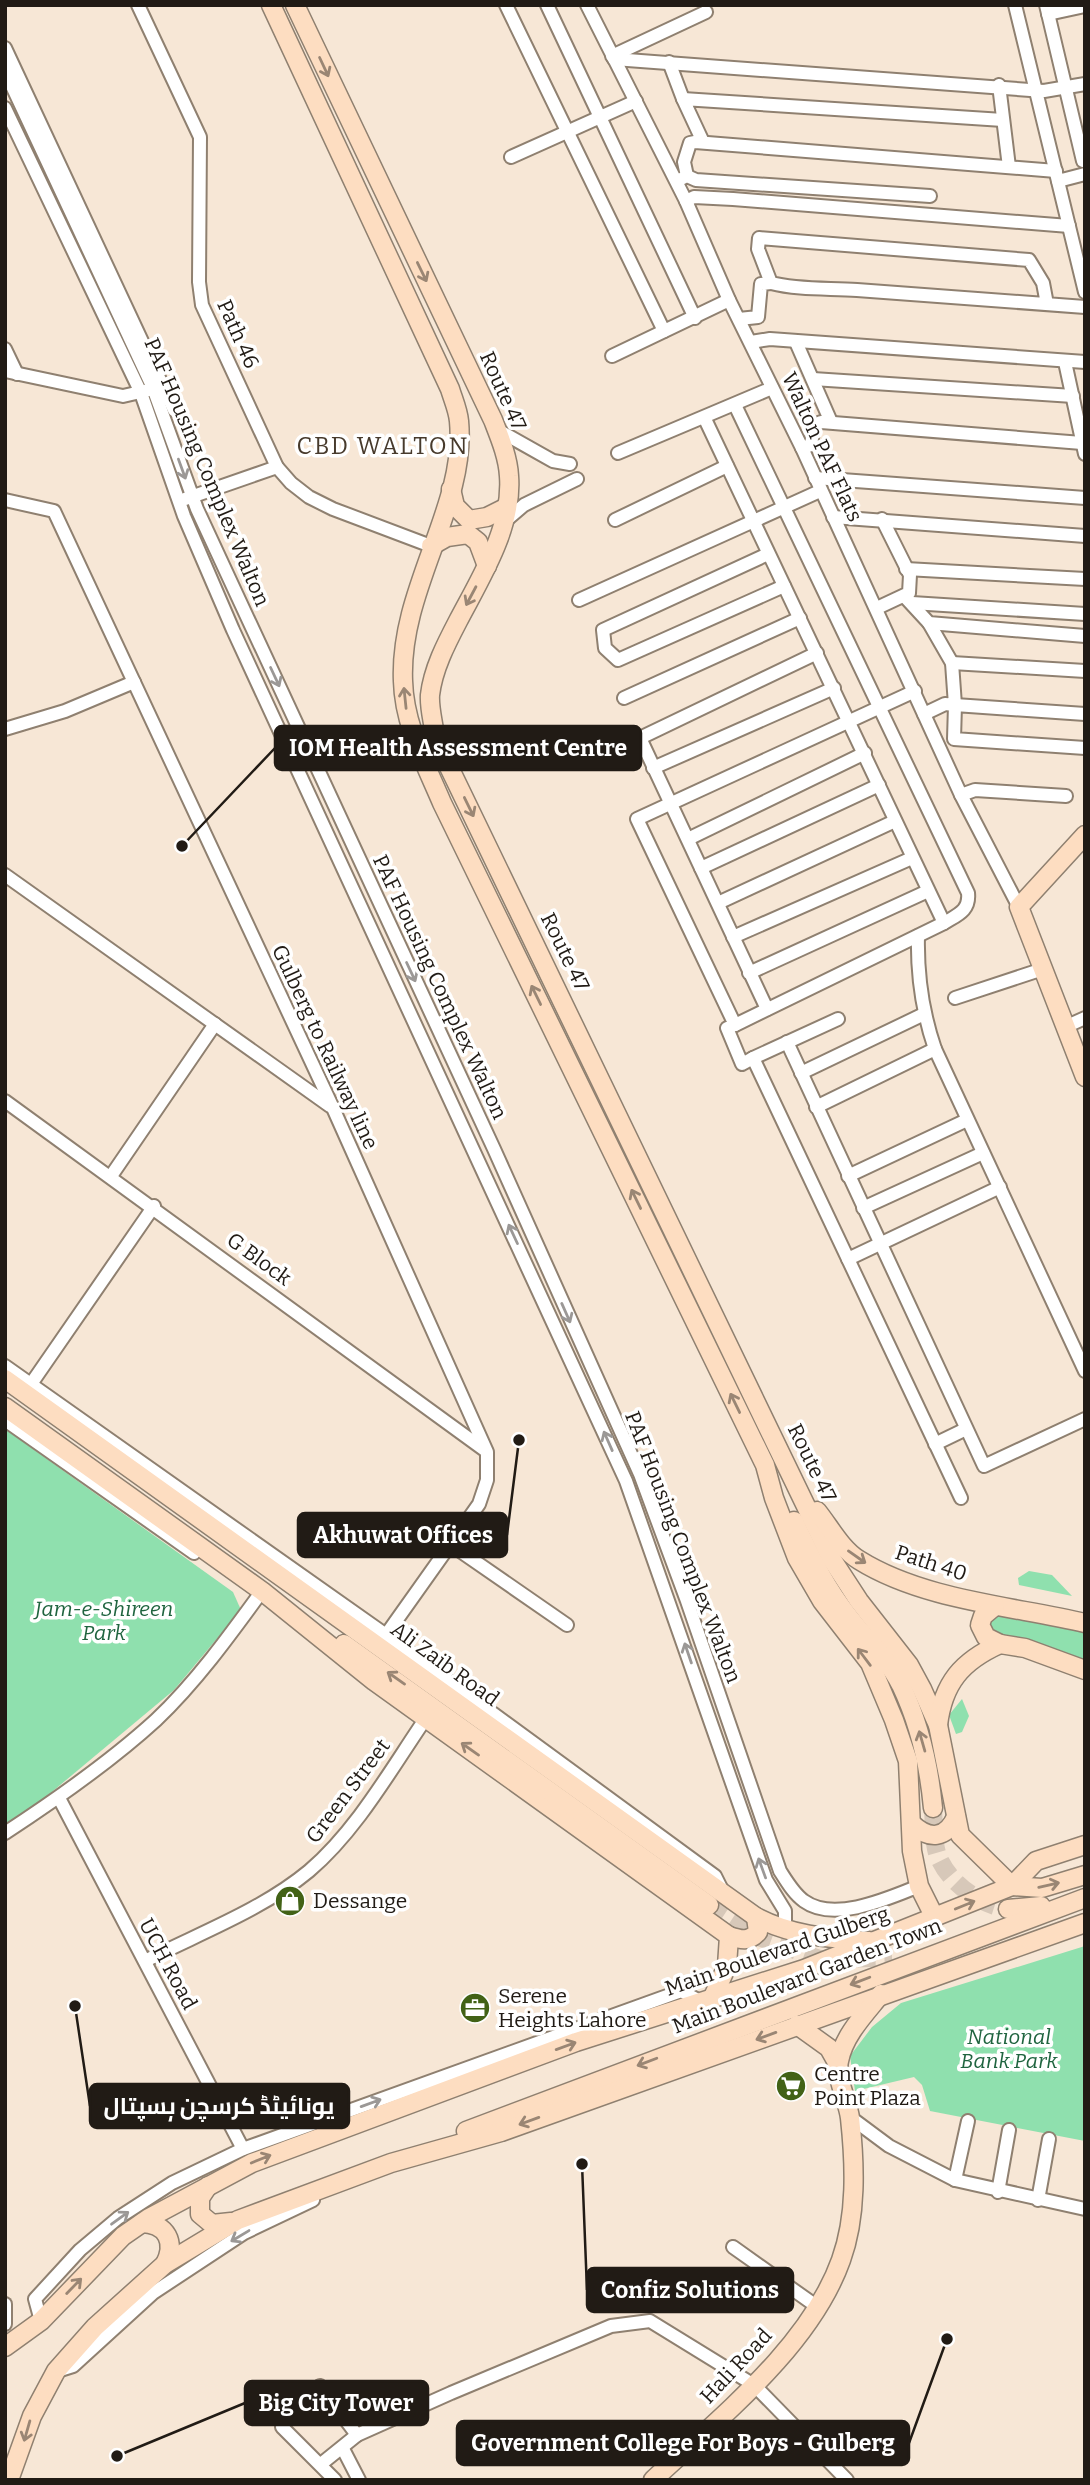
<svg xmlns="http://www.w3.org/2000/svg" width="1090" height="2485" font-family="Bitter,Cairo,serif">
  <rect width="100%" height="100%" fill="#f7e7d6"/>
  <!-- green -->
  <g fill="#8fe0ae">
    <path d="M5 1429 233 1592 241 1610 174 1690 35 1806 5 1826Z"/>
    <path d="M1029 1571 1052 1575 1072 1596 1019 1585 1018 1578Z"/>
    <path d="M995 1606 1085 1623V1669L1000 1644 981 1620Z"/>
    <path d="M962 1699 969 1716 962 1732 956 1734 949 1715Z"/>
    <path d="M1085 1946V2141L930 2111 922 2085 914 2077 855 2091 850 2056 872 2027 901 2003Z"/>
  </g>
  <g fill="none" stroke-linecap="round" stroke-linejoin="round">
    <!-- secondary-tunnel -->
    <g stroke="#d7c8b9" stroke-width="18" stroke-dasharray="18 9" stroke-linecap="butt">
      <path d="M933 1808C934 1822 933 1839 937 1853 946 1881 979 1905 1008 1909"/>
      <path d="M709 1905 756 1936 822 1960 892 1957"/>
    </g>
    <!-- street casing -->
    <g stroke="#8f8070" stroke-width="16">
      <g id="street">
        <path d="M138 5 200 137 199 282 202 305 277 467 291 483 309 497 333 509 431 546"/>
        <path d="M506 5 664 331"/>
        <path d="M547 5 695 318"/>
        <path d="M587 5 686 201 729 300 802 448 961 795 1019 907"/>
        <path d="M1015 5 1085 292"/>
        <path d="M1046 5 1083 161"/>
        <path d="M1048 14 1085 6"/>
        <path d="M5 48 174 410"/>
        <path d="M612 56 706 12"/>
        <path d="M614 59 1044 91 1085 84"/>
        <path d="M669 62 683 99"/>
        <path d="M5 71 153 388 197 509 494 1149 640 1474 687 1601 780 1871C787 1882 794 1894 804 1901 834 1923 889 1898 919 1886"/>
        <path d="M999 85 1009 167"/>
        <path d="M5 108 141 393 184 516 233 630 626 1481 766 1880 785 1911V1930"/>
        <path d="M703 142 683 99 1003 120"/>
        <path d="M511 157 636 101"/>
        <path d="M687 176 684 162 690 143 695 142 1056 171"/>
        <path d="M681 179 687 176 696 180 930 196"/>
        <path d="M1058 181 1085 174"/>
        <path d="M686 201 694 197 733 199 1069 226"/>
        <path d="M1047 304 1043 283 1029 260 759 238 758 249 771 283C798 290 830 288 857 290 933 296 1009 302 1085 307"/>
        <path d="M739 319 758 317 761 284 771 283"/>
        <path d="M751 342 770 339 1085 362"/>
        <path d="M796 342 831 422"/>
        <path d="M5 349 17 374"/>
        <path d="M612 356 729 300"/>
        <path d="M1065 362 1085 454"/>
        <path d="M5 371 123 396 149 390"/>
        <path d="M813 379 1073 396"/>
        <path d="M735 405 968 893C970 911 957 915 944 923L735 1025"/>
        <path d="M705 419 944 923"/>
        <path d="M496 429 553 461 570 464"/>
        <path d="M802 448 811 445 814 425 821 422 1082 443"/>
        <path d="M618 453 772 388"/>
        <path d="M815 478 1085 498"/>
        <path d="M185 499 277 467"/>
        <path d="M5 500 54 511 333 1108 487 1452V1480L479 1504 386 1635"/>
        <path d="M833 517 1085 536"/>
        <path d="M615 520 727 466"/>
        <path d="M503 523 524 505 577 479"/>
        <path d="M768 554 603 630 605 648 618 660 784 586"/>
        <path d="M906 569 1085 579"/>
        <path d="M905 597 929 623 1085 636"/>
        <path d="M579 600 820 491"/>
        <path d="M912 603 1085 614"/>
        <path d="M877 608 909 593 910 575 882 519"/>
        <path d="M952 663 1085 671"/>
        <path d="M915 691 637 819 735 1025 727 1028 742 1064 753 1058 961 1498"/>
        <path d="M624 698 800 618"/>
        <path d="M924 714 945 704 955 705 952 663 929 623"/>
        <path d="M1085 714 955 705 954 739 1085 748"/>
        <path d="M5 729 65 711 134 682"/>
        <path d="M653 768 834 688"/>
        <path d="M961 795 975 790 1066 796"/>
        <path d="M688 839 865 753"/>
        <path d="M701 868 879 785"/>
        <path d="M5 875 330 1106"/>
        <path d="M718 903 895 821"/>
        <path d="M918 936C917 976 922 1011 935 1049L1085 1371"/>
        <path d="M733 937 912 858"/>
        <path d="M749 973 928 891"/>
        <path d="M955 998 1043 969"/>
        <path d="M767 1009 640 738 817 653"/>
        <path d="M1065 1027 1085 1018"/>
        <path d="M787 1042 984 1466 1085 1419"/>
        <path d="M753 1058 838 1019"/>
        <path d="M801 1073 924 1014"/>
        <path d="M5 1101 486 1451"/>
        <path d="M816 1107 935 1049"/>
        <path d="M111 1176 215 1024"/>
        <path d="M848 1176 967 1120"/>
        <path d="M863 1208 983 1153"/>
        <path d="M848 1259 1000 1187"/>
        <path d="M5 1366 386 1635 715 1876 723 1892"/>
        <path d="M31 1384 154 1206"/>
        <path d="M5 1420 194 1553"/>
        <path d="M935 1444 966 1429"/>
        <path d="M450 1544 567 1625"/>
        <path d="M59 1798 243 2149"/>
        <path d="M5 1833C57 1799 110 1762 156 1720 196 1682 230 1635 262 1591L255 1588"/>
        <path d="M145 1961C200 1933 262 1910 309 1871 357 1830 391 1769 426 1718"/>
        <path d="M850 2117 889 2146 955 2180 1085 2209"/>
        <path d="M955 2180 968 2121"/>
        <path d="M998 2192 1009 2130"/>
        <path d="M1038 2200 1049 2139"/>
        <path d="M733 2247 819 2308"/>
        <path d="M5 2304V2324"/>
        <path d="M41 2321 35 2299 80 2250 118 2218 172 2183 243 2149 681 1991 702 2002"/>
        <path d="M57 2371 73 2366 153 2293 244 2233 313 2200"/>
        <path d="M320 2386 357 2435"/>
        <path d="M282 2427 335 2480"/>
        <path d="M343 2449 359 2480"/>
        <path d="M321 2464 357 2435 451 2393 611 2326 650 2321 754 2385 847 2480"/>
      </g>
    </g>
    <!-- secondary casing -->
    <g stroke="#8f8070" stroke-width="21">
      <g id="secondary">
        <path d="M271 5 450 389C453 399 458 410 459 421 467 507 399 588 403 681 404 724 425 763 442 803L765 1465 774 1498 797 1558 822 1601 870 1663 894 1720 908 1761 912 1851 919 1886 935 1918"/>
        <path d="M295 5 493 420C500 438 508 457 509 476 513 527 481 577 458 621 446 644 433 669 430 695 429 709 434 724 435 738L831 1558 859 1601 909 1665 922 1689 938 1725 960 1835 1012 1886 1042 1888 1085 1875"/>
        <path d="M451 489 455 506 469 520 487 517 507 507"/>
        <path d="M431 546 447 537 468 534 478 542 487 566"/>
        <path d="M1085 835 1019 907 1085 1077"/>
        <path d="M5 1379 756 1917C792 1936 829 1938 869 1941"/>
        <path d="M5 1407 262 1591 374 1681 729 1936 727 1966 712 1999"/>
        <path d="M817 1511C830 1527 841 1549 859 1560 923 1600 1012 1606 1085 1623"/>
        <path d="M794 1521C807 1549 821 1579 840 1605 859 1633 885 1654 901 1685 920 1725 929 1765 933 1808"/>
        <path d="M995 1606 983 1616 980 1625 986 1637 1000 1644"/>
        <path d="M344 1644 709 1905"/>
        <path d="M938 1725C943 1683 962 1661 1000 1644L1025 1648 1085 1670"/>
        <path d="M912 1824C929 1840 946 1839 956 1817"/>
        <path d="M1008 1909 1041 1906"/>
        <path d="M729 1936C741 1940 749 1942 758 1932L756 1917"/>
        <path d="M797 2025 829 2048 838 2064"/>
        <path d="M466 2131 1085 1898"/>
        <path d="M208 2186 200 2198V2214L212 2224 231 2222"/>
        <path d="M142 2223C167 2224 176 2242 165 2264"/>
        <path d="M5 2347 41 2321 123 2236 149 2218 252 2163 576 2042 804 1969 1012 1886 1036 1861 1085 1845"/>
        <path d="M9 2480 32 2416 56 2371 95 2327 165 2264 238 2220 391 2163 501 2132 1085 1923"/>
        <path d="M653 2480C719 2418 810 2347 841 2260 857 2216 855 2164 850 2118 848 2101 835 2078 839 2061 844 2035 865 2014 881 1994"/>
      </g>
    </g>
    <!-- street -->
    <use href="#street" stroke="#fff" stroke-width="12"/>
    <!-- secondary -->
    <use href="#secondary" stroke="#fdddc1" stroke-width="18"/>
  </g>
  <!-- one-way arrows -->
  <defs><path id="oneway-shaft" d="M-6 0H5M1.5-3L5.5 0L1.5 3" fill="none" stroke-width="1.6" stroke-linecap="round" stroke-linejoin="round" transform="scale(1.75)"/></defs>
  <g stroke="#9a8674">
    <use href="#oneway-shaft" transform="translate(324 67) rotate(65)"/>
    <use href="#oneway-shaft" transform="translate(422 272) rotate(64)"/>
    <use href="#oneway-shaft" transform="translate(471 596) rotate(118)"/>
    <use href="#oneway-shaft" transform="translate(405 698) rotate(-96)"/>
    <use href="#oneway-shaft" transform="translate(469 807) rotate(64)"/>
    <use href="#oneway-shaft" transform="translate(536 995) rotate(-116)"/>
    <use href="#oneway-shaft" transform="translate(636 1199) rotate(-116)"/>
    <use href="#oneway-shaft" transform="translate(735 1403) rotate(-116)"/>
    <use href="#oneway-shaft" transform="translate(857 1557) rotate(35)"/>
    <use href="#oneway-shaft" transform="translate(864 1657) rotate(-127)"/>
    <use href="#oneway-shaft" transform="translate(396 1678) rotate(-145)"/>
    <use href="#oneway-shaft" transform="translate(922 1741) rotate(-106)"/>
    <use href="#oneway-shaft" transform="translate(470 1749) rotate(-145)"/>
    <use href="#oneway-shaft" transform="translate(1049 1885) rotate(-13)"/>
    <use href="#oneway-shaft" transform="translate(965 1905) rotate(-22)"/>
    <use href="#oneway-shaft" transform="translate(860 1981) rotate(159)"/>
    <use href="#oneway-shaft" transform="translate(766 2036) rotate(160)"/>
    <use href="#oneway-shaft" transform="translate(566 2046) rotate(-20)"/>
    <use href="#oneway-shaft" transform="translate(647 2062) rotate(159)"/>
    <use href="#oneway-shaft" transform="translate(529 2121) rotate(160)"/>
    <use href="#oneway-shaft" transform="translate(261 2159) rotate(-22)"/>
    <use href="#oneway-shaft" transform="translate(74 2286) rotate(-46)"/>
    <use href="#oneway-shaft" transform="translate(27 2431) rotate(106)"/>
  </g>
  <g stroke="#9b9896">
    <use href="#oneway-shaft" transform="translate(182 469) rotate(70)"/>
    <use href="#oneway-shaft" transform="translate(275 677) rotate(65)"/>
    <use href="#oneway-shaft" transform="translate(411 972) rotate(65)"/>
    <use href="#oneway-shaft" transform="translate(513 1234) rotate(-115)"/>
    <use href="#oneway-shaft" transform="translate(566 1313) rotate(66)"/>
    <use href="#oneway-shaft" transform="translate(608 1441) rotate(-114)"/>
    <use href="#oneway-shaft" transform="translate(688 1653) rotate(-109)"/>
    <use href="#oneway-shaft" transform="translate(762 1868) rotate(-110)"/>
    <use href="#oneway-shaft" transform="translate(371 2103) rotate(-20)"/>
    <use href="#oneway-shaft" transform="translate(120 2218) rotate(-36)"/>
    <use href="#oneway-shaft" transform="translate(240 2236) rotate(149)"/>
  </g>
  <!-- icons -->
  <defs>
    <g id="shop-disc" transform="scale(1.575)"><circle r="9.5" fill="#426216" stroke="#fff"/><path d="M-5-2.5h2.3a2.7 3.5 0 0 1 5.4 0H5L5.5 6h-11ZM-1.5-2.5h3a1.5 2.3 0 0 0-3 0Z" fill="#fff"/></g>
    <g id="office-disc" transform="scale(1.575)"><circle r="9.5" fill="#426216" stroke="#fff"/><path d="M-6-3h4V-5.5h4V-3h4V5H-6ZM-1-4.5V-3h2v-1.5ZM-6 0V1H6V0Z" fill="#fff"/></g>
    <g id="supermarket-disc" transform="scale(1.575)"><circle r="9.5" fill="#426216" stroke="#fff"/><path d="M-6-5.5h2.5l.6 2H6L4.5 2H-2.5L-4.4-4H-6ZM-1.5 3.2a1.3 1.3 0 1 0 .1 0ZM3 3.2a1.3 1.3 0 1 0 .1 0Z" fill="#fff"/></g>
  </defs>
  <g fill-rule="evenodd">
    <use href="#shop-disc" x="290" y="1901"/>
    <use href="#office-disc" x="475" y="2008"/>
    <use href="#supermarket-disc" x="791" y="2086"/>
  </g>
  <g text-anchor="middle" stroke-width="7" stroke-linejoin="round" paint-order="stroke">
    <!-- street labels -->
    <g font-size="21" fill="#211b15" stroke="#fff">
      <text transform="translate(238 334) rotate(66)" y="7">Path 46</text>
      <text transform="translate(503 391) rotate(66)" y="7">Route 47</text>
      <text transform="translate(822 447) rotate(65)" y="7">Walton PAF Flats</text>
      <text transform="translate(207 472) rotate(67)" y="7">PAF Housing Complex Walton</text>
      <text transform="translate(565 952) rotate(64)" y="7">Route 47</text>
      <text transform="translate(440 987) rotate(65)" y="7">PAF Housing Complex Walton</text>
      <text transform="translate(325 1047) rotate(65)" y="7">Gulberg to Railway line</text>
      <text transform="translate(259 1259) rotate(36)" y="7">G Block</text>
      <text transform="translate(812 1463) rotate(64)" y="7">Route 47</text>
      <text transform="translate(683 1547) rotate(69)" y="7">PAF Housing Complex Walton</text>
      <text transform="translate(931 1563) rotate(18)" y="7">Path 40</text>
      <text transform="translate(445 1664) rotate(36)" y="7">Ali Zaib Road</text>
      <text transform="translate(348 1791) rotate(-53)" y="7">Green Street</text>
      <text transform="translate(777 1951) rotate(-19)" y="7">Main Boulevard Gulberg</text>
      <text transform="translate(168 1964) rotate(62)" y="7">UCH Road</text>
      <text transform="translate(807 1976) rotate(-21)" y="7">Main Boulevard Garden Town</text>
      <text transform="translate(736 2366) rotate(-47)" y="7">Hali Road</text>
    </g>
    <!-- park labels -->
    <g font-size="21" font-style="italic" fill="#1f643f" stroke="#fff">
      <text x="104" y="1616">Jam-e-Shireen<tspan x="104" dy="24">Park</tspan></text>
      <text x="1009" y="2044">National<tspan x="1009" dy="24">Bank Park</tspan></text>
    </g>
    <!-- poi labels -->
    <g font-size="21" fill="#211b15" stroke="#fff" text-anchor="start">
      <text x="313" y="1908">Dessange</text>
      <text x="498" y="2003">Serene<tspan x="498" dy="24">Heights Lahore</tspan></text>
      <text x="814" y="2081">Centre<tspan x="814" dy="24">Point Plaza</tspan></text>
    </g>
    <!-- quarter labels -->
    <g font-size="24" letter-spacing="2" fill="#473a2c" stroke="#fff">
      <text x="383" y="454">CBD WALTON</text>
    </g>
  </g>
  <!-- callouts -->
  <path fill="none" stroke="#211b15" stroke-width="2.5" d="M182 846L275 748M519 1440L507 1535M75 2006L90 2106M582 2164L587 2290M117 2456L245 2403M947 2339L909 2443"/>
  <g fill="#211b15" stroke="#fff" stroke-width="2.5">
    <circle cx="182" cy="846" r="7"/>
    <circle cx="519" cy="1440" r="7"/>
    <circle cx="75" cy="2006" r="7"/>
    <circle cx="582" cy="2164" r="7"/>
    <circle cx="117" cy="2456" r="7"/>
    <circle cx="947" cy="2339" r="7"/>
  </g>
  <g fill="#211b15" stroke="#211b15" stroke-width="2.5">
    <rect x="275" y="726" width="366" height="44" rx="7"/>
    <rect x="298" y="1513" width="209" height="44" rx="7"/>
    <rect x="90" y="2084" width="259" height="44" rx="7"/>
    <rect x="587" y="2268" width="206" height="44" rx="7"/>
    <rect x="245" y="2381" width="183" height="44" rx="7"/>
    <rect x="457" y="2421" width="452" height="44" rx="7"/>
  </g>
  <g font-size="23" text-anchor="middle" font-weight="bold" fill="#fff">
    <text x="458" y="756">IOM Health Assessment Centre</text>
    <text x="403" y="1543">Akhuwat Offices</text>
    <text x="219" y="2114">یونائیٹڈ کرسچن ہسپتال</text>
    <text x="690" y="2298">Confiz Solutions</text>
    <text x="336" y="2411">Big City Tower</text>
    <text x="683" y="2451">Government College For Boys - Gulberg</text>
  </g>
  <!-- border -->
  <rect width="1090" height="2485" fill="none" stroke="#211b15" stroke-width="14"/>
</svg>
